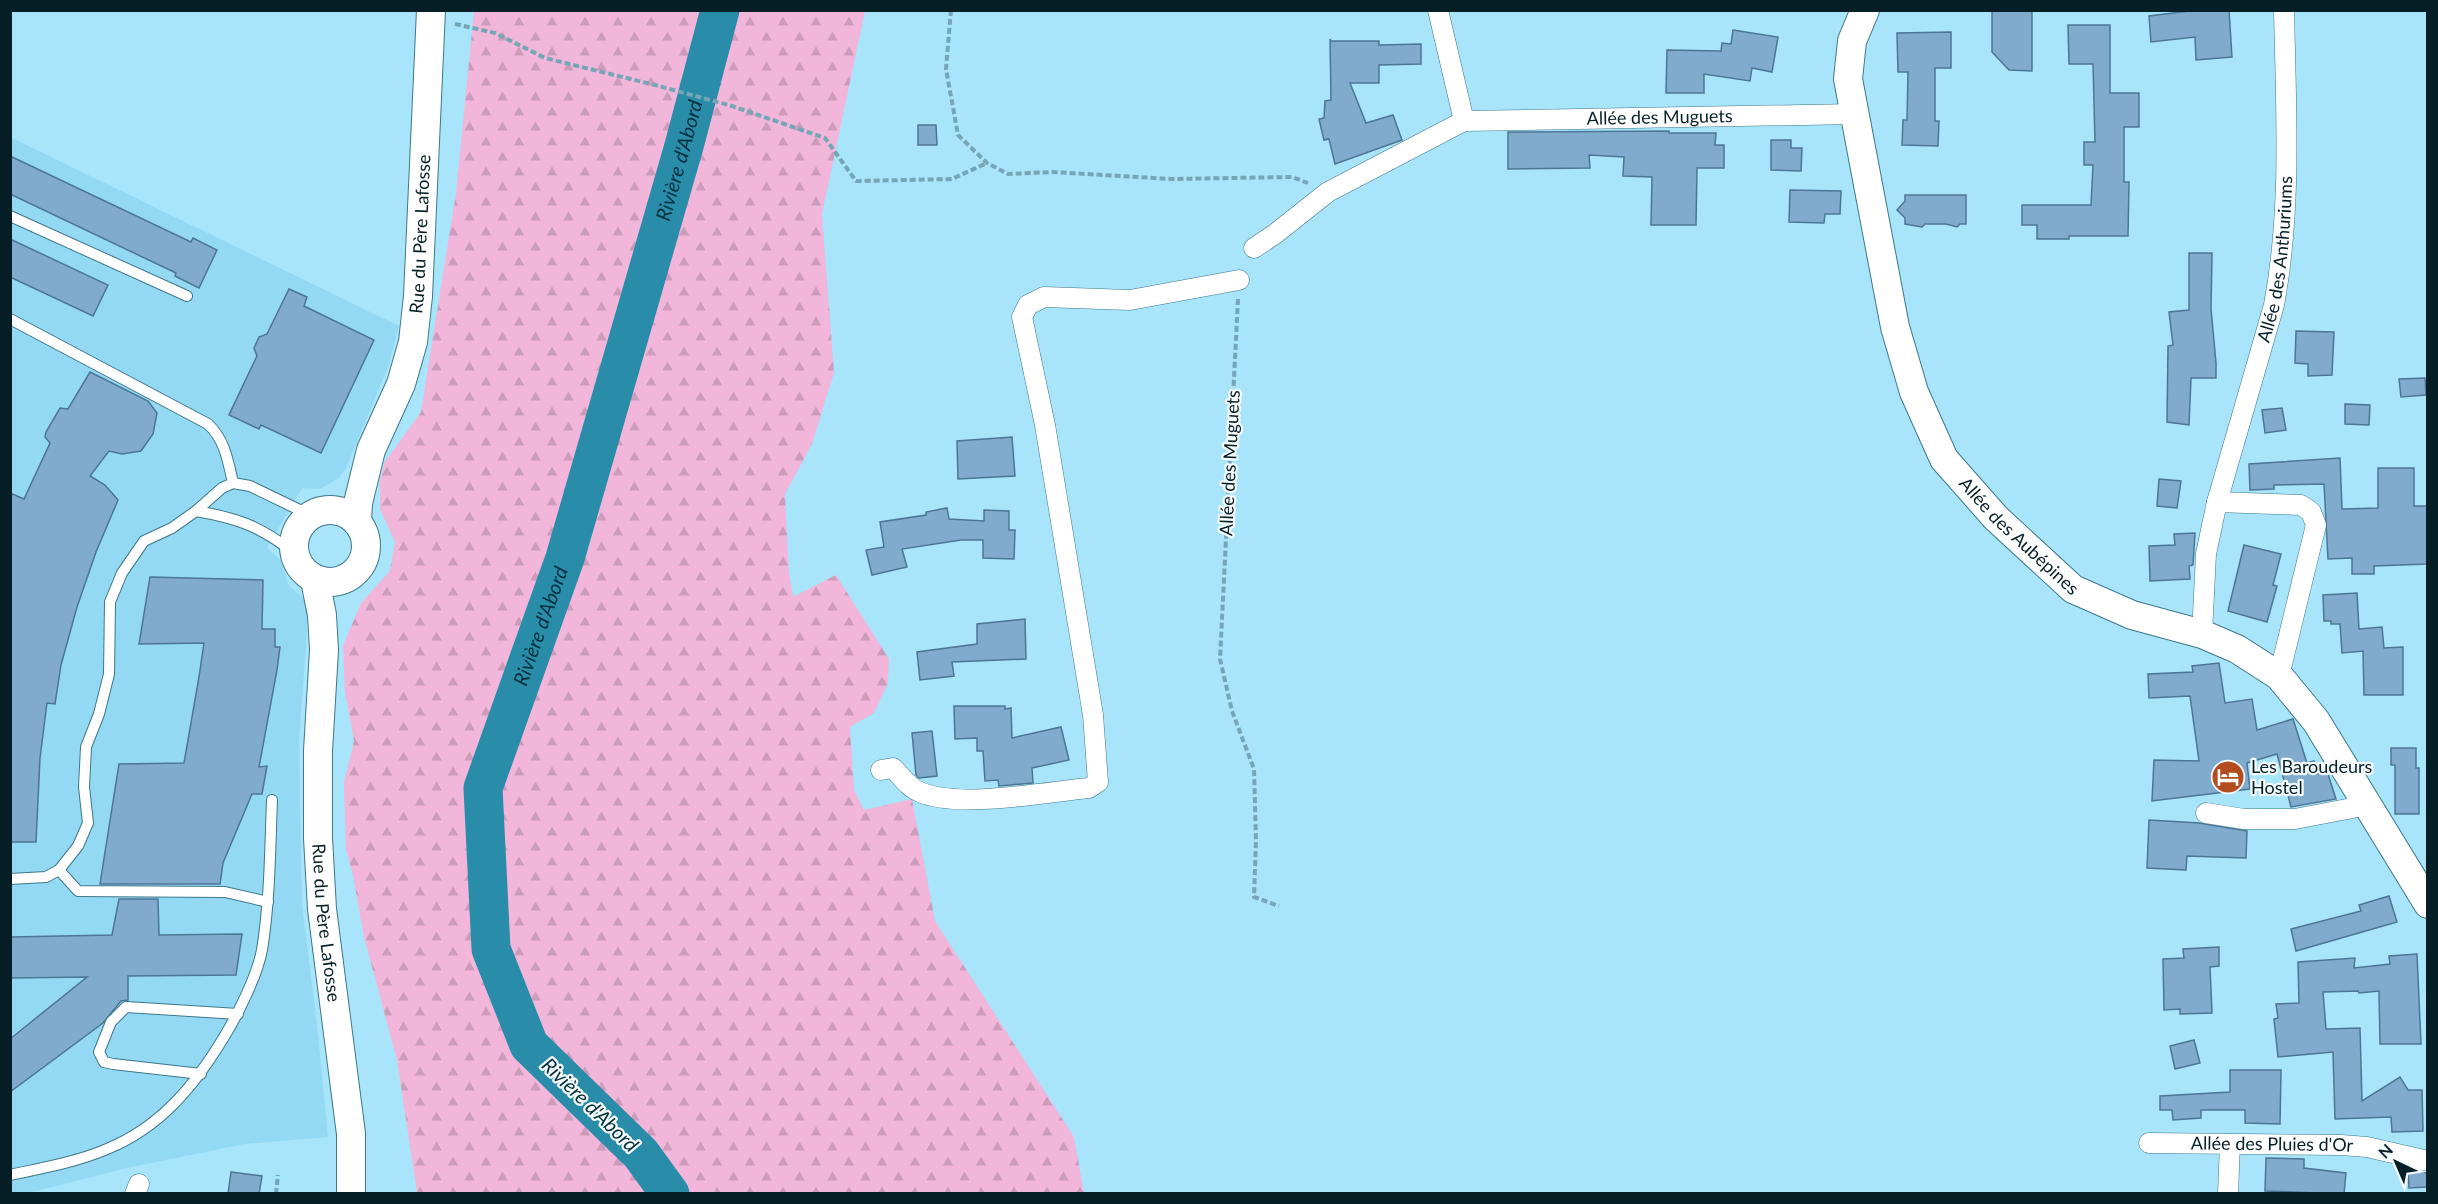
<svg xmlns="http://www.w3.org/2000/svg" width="2438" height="1204" font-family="Lato,sans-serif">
  <defs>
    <pattern id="forest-firs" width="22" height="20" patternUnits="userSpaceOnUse" patternTransform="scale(1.5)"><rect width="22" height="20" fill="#f1b6d9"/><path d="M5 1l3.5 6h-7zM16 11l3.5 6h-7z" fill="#cd9cba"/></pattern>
  </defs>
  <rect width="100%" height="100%" fill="#a8e4fa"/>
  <!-- built -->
  <path fill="#94d9f3" d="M10 137 399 326 388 367 346 468 339 478 320 489 302 488 267 548 281 561 289 586 309 602 299 744 302 904 317 1025 328 1137 244 1144 127 1168 24 1194 10 1193Z"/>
  <!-- forest -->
  <path fill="url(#forest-firs)" d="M474 11H865L822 214 834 373 812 444 785 494 789 573 793 597 836 575 889 659 888 683 874 713 850 727 854 790 864 810 912 799 935 921 1074 1137 1084 1193H417L397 1060 364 937 353 875 346 849 344 783 354 741 345 691 343 646 361 603 390 571 395 542 380 509V481L384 463 421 412 456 193Z"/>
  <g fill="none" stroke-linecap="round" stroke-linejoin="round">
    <!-- river -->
    <path stroke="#298ca9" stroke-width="39" id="s1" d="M670 1194 641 1154 529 1045 491 949 483 788 565 558 684 146 720 10"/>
  </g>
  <!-- building -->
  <g fill="#80abcd" stroke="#4c7695" stroke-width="1.5">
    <path d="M1992 10H2032V71L2009 70 1992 52Z"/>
    <path d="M2198 10H2229L2232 57 2196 60 2195 37 2151 42 2149 16Z"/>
    <path d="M2068 25H2110V93H2139V127H2124V182H2129L2128 236H2069V239H2037V225H2022V205H2091L2093 165H2084V142H2095L2093 64H2069Z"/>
    <path d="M1733 30 1778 37 1772 72 1752 68 1750 81 1704 74V93H1666L1667 50 1721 51 1722 43 1731 44Z"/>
    <path d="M1951 32V68H1935V121H1939L1938 146 1902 145 1903 120H1907L1908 72H1898L1897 33Z"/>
    <path d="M1330 39 1331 41H1379V45L1421 44V64L1379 65V83H1350L1366 123 1393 115 1402 140 1335 164 1329 139 1324 140 1319 119 1324 118 1325 101 1331 100Z"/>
    <path d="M918 125H936L937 145H918Z"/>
    <path d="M1669 131V133H1716L1715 145H1724V168H1697L1696 225H1651L1652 177 1623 176 1624 157 1589 155 1590 168 1508 169V132Z"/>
    <path d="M1771 140H1791V148H1802L1801 171 1771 170Z"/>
    <path d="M10 156 191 242 193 238 217 250 199 288 175 276 176 273 10 194Z"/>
    <path d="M1790 190 1841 191 1840 214H1825L1824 223 1789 222Z"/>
    <path d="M1905 195H1966V224H1960L1957 227 1946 224H1925L1922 227 1905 224V218L1897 210 1905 201Z"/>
    <path d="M10 239 108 285 93 316 10 277Z"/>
    <path d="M2189 253H2212L2211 309 2216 363V378H2191L2189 425 2167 422 2168 346 2173 345 2169 312 2189 310Z"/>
    <path d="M289 289 307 297 304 306 374 340 321 453 261 425 259 429 229 415 257 356 254 348 259 337 267 334Z"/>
    <path d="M2296 331 2334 332 2332 375 2308 376V364L2295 363Z"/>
    <path d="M90 372 148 401 157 413 153 434 141 451 122 454 109 451 90 476 105 485 118 500 96 552 77 607 61 665 55 704 47 703 40 758 36 842H10V493L24 499 50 443 45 437 46 432 60 408 68 409Z"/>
    <path d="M2425 378 2426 395 2401 397 2399 379Z"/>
    <path d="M2345 404 2370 405 2369 425 2345 424Z"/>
    <path d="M2282 408 2286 430 2265 433 2262 410Z"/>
    <path d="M1012 437 1015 476 958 479 957 441Z"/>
    <path d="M2340 458 2342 509 2378 508V468H2414V506H2427V564L2374 566V574H2352V558L2328 559 2324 484 2274 485V489L2250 490 2249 464Z"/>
    <path d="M2159 479 2181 481 2177 508 2157 506Z"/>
    <path d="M947 508 949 519 984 521V510L1009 511V530H1015L1014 559 983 558V540H961L902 549 907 567 872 575 866 550 884 547 880 522 926 515V512Z"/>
    <path d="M2195 533 2193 565 2189 566 2190 579 2150 581 2149 546 2175 545 2174 534Z"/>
    <path d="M2244 545 2281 554 2273 585 2277 586 2267 622 2228 611Z"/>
    <path d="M150 577 263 580 262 629H275V647H280L277 670 259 767 267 766 262 794H252L223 863 220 884H100L119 764 184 763 199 677 204 643 139 644Z"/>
    <path d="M2357 593 2359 629 2382 627 2384 648 2403 647V695H2364L2363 651 2342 653 2340 624H2331V621H2324L2323 595Z"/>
    <path d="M1025 619 1026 659 952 662 954 676 920 680 917 652 977 644V624Z"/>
    <path d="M2219 663 2225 703 2252 699 2257 730 2293 719 2307 763 2314 761 2317 774 2327 771 2336 799 2291 807 2277 754 2247 763 2250 789 2152 801 2154 760 2199 761 2190 696 2149 698 2148 674 2193 672 2192 666Z"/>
    <path d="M954 706H1005V709L1011 708 1012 738 1061 727 1069 760 1032 768 1033 783 999 786 998 780 985 781 983 751H977V738L955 739Z"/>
    <path d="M932 731 937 776 919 778 916 775 912 733Z"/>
    <path d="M2391 748H2416V768H2419V814H2395V765H2391Z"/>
    <path d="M2149 820 2199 823 2247 831 2246 858 2187 856 2186 870 2147 868Z"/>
    <path d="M2389 896 2397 922 2296 951 2291 929 2361 911 2359 905Z"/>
    <path d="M119 899H158L159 935 242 934 236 975 128 976V1000L121 1001 103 1023 10 1092V1039L87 977 10 978V937L112 935Z"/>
    <path d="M2219 947V966L2210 967 2212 1013 2180 1014V1009L2164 1010 2163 959 2184 958 2183 949Z"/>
    <path d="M2417 954 2421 1044H2380L2379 991 2359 993 2358 991 2323 992 2326 1029 2360 1028 2362 1101 2400 1077 2408 1090H2422L2423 1131 2392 1132 2391 1117 2335 1119 2333 1052 2278 1057 2274 1019 2278 1018 2276 1004 2299 1003 2298 962 2355 958 2354 968 2390 964 2389 956Z"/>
    <path d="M2194 1040 2200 1063 2175 1069 2170 1046Z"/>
    <path d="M2230 1070H2281L2280 1124 2245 1123V1110H2201V1118L2173 1120 2172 1110H2160V1096L2230 1092Z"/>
    <path d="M2266 1158 2304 1159V1168L2346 1173 2344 1194 2265 1191Z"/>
    <path d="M2408 1169 2427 1173V1187L2409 1188Z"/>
    <path d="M231 1172 262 1176 259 1194H228Z"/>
  </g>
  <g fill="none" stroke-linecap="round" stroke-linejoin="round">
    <!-- lane casing -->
    <g stroke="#3d788b" stroke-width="12">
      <g id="lane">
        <path d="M10 216 187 296"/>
        <path d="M10 319 208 424C225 440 228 461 233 483"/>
        <path d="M196 511C237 518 260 526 293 552"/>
        <path d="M59 870 78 891 225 892 268 902"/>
        <path d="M10 879 46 877 59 870 78 846 88 823 84 787 86 747 99 714 109 674 110 602 122 573 144 541 172 528 196 511 222 488 233 483 250 486 310 515"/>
        <path d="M201 1074 113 1064 104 1062 99 1052 111 1022 126 1007 238 1014"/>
        <path d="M10 1175C42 1168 77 1162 107 1149 161 1127 195 1085 224 1037 238 1014 257 976 262 950 270 900 270 850 272 800"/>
      </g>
    </g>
    <!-- street casing -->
    <g stroke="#3d788b" stroke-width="21">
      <g id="street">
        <path d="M1438 10 1464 121"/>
        <path id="s2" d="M1254 248 1275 234 1328 192 1464 121 1855 114"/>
        <path d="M2217 502 2301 505 2311 512 2316 525 2279 676"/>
        <path id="s3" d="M2202 634 2206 554 2217 502 2274 305C2292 209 2286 108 2284 10"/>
        <path d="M881 770 893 768C901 776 909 788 920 792 958 809 1046 792 1089 788L1098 782 1093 715 1045 425 1022 317 1028 305 1044 297 1130 300 1239 280"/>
        <path d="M2206 813 2244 819H2295L2368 805"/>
        <path id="s4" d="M2149 1143 2341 1145 2367 1147 2428 1161"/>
        <path d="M135 1194 139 1184"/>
        <path d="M2228 1194 2230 1144"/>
      </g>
    </g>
    <!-- secondary casing -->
    <g stroke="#3d788b" stroke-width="30">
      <g id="secondary">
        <path id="s5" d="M1865 10 1852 41 1848 79 1895 327 1914 392 1944 459 1996 518 2073 589 2132 615 2202 634 2237 649 2279 676 2316 721 2428 904"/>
        <circle cx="330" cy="546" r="36"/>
        <path id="s6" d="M357 522 358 503 371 450 401 384 413 342 418 296 431 10"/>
        <path id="s7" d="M315 580 322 615 324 650 318 751V838L322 909 351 1134V1194"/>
      </g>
    </g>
    <!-- path -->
    <g stroke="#75a6b7" stroke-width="4" stroke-dasharray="6 3" stroke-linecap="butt">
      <path d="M951 10 946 69 958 135 987 163 1008 174 1052 172 1171 179 1292 177 1308 183"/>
      <path d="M455 24 495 33 545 58 655 85 732 106 825 138 856 181 952 179 987 163"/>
      <path d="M1238 299 1220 659 1232 711 1254 769 1256 841 1254 897 1279 906"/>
      <path d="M276 1194 278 1175"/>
    </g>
    <!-- lane -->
    <use href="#lane" stroke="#fff" stroke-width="10"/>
    <!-- street -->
    <use href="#street" stroke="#fff" stroke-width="20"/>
    <!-- secondary -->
    <use href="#secondary" stroke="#fff" stroke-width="28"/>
  </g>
  <!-- icons -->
  <defs>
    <g id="hotel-disc" transform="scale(1.725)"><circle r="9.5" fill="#b34d1f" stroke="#f6fbfe"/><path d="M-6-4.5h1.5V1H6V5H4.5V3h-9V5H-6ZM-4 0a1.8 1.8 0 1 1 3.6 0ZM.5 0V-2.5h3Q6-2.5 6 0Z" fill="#fff"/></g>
  </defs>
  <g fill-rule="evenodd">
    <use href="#hotel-disc" x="2228" y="777"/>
  </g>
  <g text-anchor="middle" stroke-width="4.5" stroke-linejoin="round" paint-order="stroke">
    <!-- street labels -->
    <g font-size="18" fill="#061f27" stroke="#f6fbfe">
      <text dy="6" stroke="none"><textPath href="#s2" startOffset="442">Allée des Muguets</textPath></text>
      <text dy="6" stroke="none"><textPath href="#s6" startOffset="298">Rue du Père Lafosse</textPath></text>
      <text dy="6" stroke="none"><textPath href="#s3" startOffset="384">Allée des Anthuriums</textPath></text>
      <text transform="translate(1230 463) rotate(-87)" y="6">Allée des Muguets</text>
      <text dy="6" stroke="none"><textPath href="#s5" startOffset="573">Allée des Aubépines</textPath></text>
      <text dy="6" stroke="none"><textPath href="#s7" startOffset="344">Rue du Père Lafosse</textPath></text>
      <text dy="6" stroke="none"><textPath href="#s4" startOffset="123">Allée des Pluies d'Or</textPath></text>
    </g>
    <!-- poi labels -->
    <g font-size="18" fill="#061f27" stroke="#f6fbfe" text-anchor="start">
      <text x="2251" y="773">Les Baroudeurs<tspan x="2251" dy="21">Hostel</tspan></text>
    </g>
    <!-- water labels -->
    <g font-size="20" font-style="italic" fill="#03303d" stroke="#f6fbfe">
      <text dy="7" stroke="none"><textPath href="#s1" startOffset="1128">Rivière d'Abord</textPath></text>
      <text dy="7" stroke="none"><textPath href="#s1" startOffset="642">Rivière d'Abord</textPath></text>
      <text transform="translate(590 1105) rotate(44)" y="7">Rivière d'Abord</text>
    </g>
  </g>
  <!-- border -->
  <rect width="2438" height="1204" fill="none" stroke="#061f27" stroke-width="24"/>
  <!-- north arrow -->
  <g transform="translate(2396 1162) rotate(316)" stroke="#f6fbfe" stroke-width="4.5" paint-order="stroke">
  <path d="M0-4.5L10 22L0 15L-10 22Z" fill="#061f27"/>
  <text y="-9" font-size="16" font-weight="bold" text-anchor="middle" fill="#061f27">N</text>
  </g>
</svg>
